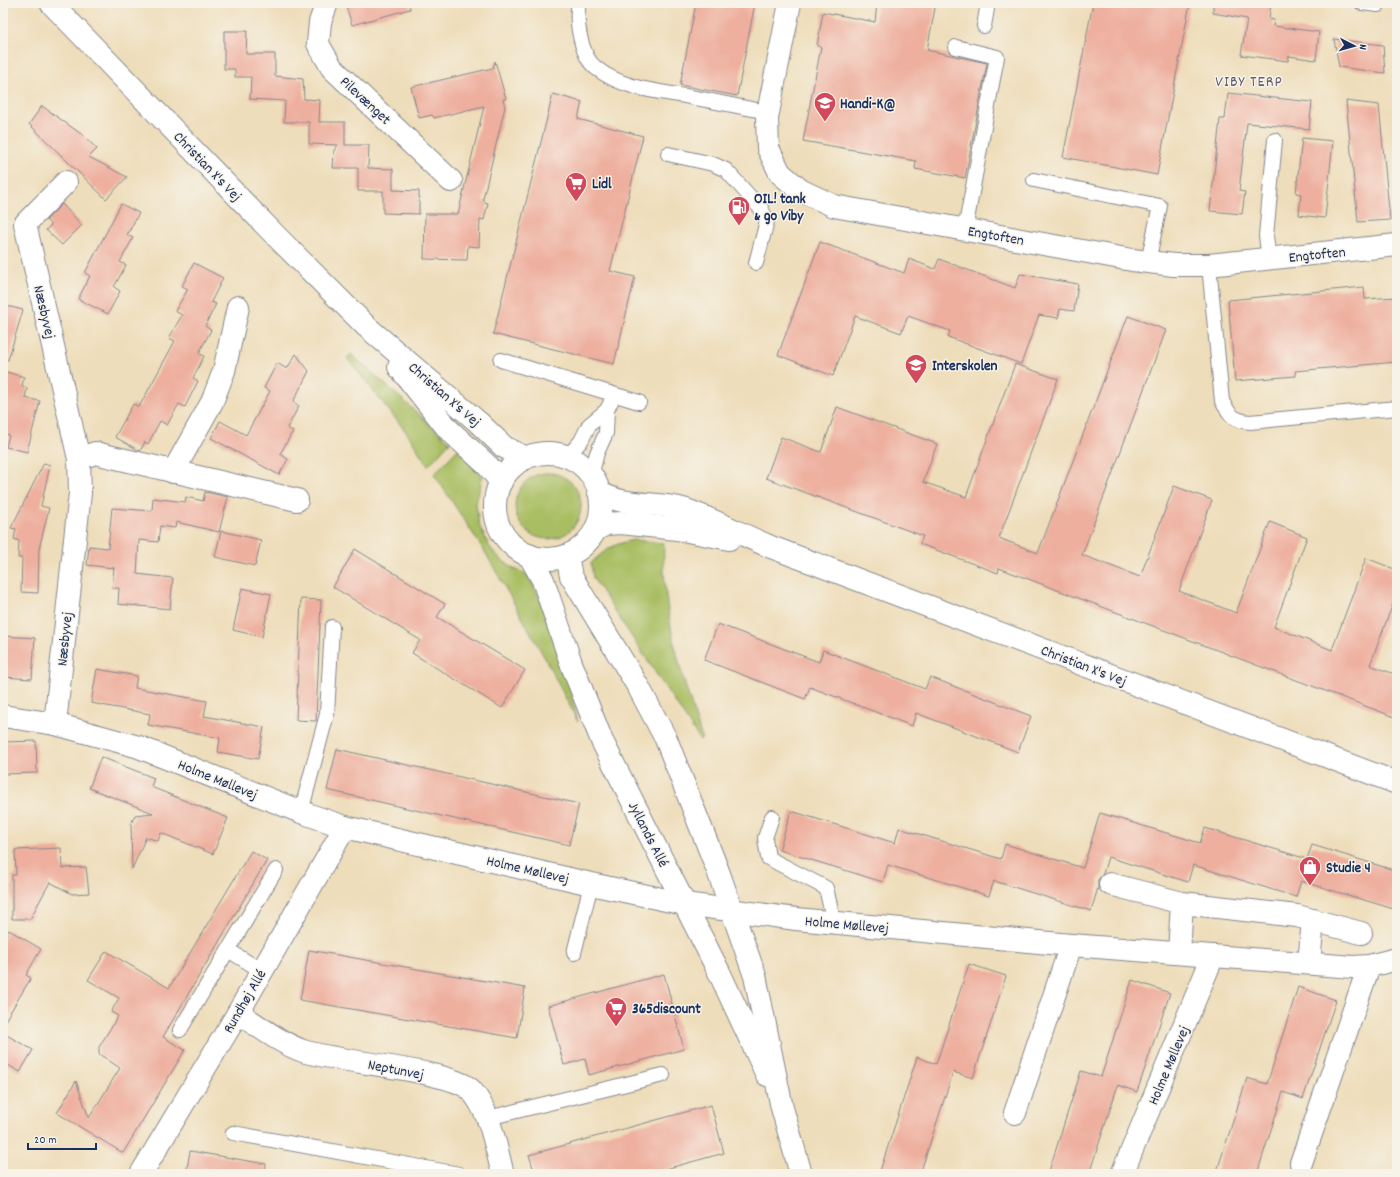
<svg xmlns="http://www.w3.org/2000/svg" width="1400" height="1177" font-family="Dekko,sans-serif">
  <rect width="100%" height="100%" fill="#f7f3e8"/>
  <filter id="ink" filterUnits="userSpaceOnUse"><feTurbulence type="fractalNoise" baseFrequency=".025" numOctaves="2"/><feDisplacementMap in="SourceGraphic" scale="8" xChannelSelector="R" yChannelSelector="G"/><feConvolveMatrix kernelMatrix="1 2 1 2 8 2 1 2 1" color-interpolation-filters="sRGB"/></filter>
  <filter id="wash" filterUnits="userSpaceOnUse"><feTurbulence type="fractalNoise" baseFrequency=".012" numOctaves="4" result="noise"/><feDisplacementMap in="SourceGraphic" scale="16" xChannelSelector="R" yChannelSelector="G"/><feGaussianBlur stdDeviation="0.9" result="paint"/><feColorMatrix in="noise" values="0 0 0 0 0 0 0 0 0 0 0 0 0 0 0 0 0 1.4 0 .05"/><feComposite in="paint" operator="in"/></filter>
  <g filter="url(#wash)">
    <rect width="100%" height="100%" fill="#eeddba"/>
    <!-- green -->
    <g fill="#a9be62" stroke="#627660">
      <path d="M351 354 450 442 428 466 407 433 347 358Z"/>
      <path d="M458 449 482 475V479L476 504 479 525 489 546 498 557 514 569 527 574 538 594 569 683 578 722 546 660 485 552 434 474Z"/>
      <circle cx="548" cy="506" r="33"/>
      <path d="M634 540 664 543C661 611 681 674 702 738L700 740 593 578 591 563C606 549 613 544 634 540Z"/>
    </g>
    <g id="blocks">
      <!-- building -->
      <g fill="#eeaf9e">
        <path d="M357 3H409L410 9 352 25 346 6Z"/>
        <path d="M696 3H755L737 96 680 85Z"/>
        <path d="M877 3H936L927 50 987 63 965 178 915 169 916 161 803 141 821 47 817 46 823 12 875 22Z"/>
        <path d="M1093 3H1190L1157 175 1063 157Z"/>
        <path d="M1213 3H1271L1269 19 1274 20 1273 26 1319 32 1316 60 1289 56 1288 61 1241 55 1247 19 1213 13Z"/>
        <path d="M224 31H247L246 54H275V76L303 79 304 99 320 100 319 122H345V145H369L368 168 393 169V190L419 191V214L383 213V191H358V168H333L334 150 338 145 309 144V122H284L285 101 250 99 251 77H235V69H224Z"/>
        <path d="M1334 39 1383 45 1385 73 1339 67Z"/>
        <path d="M495 61 506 99H503L505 107 483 199 484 202 488 203 484 220 480 219 479 247 468 246 467 260 424 259 425 214H458L484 106 434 118 432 115 419 118 411 87 493 68Z"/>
        <path d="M1228 93 1312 102 1309 129 1247 123 1239 191 1245 192 1242 214 1210 211 1220 119H1225Z"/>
        <path d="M553 94 582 102 578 119 643 136 610 271 635 277 614 364 493 334Z"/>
        <path d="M1346 101 1379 105 1390 220 1358 222Z"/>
        <path d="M42 106 84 136 97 149 89 157 127 177 106 199 29 124Z"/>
        <path d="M1302 138 1333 141 1325 218 1299 215 1301 194 1296 193Z"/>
        <path d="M62 204 82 225 62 245 46 230 51 225 46 220Z"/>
        <path d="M121 204 139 213 127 235 133 238 120 262 126 265 114 287 120 291 108 314 78 299 90 276 85 273Z"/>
        <path d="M820 242 904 273 909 259 935 269 939 259 1015 288 1020 274 1078 284 1074 311 1060 309 1058 318 1039 315 1021 364 948 337 950 331 908 316 901 333 855 316 833 376 778 355Z"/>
        <path d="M194 263 223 278 211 302 216 304 205 326 211 330 199 353 204 356 193 378 198 381 185 407 179 404 167 425 160 421 148 444 145 442 140 451 115 437 133 404 139 407 175 341 169 338 182 315 175 311 188 289 182 286Z"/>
        <path d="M1364 287 1365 299 1397 297V362L1295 371 1296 376 1235 381 1228 300Z"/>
        <path d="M3 305 23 310 8 360H3Z"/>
        <path d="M1128 316 1166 330 1082 555 1140 577 1174 486 1212 500 1179 591 1236 613 1270 522 1307 537 1274 627 1332 650 1366 558 1397 570V593L1370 665 1397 675V718L999 568 998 573 920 544 923 536 766 478 781 437 821 452 837 407 937 444 923 482 966 497 1015 364 1058 379 999 538 1038 553Z"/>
        <path d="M296 354 309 371 293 402 299 406 287 428 293 431 280 454 288 459 279 475 211 438 220 421 246 435 270 391 264 388 277 363 287 369Z"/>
        <path d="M3 371 24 377 22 386 27 388 25 398 40 401 27 452 6 447 9 435 3 434Z"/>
        <path d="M44 463 50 465 41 506 49 508 39 549 38 593 21 592 22 558H18L19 541 14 539 16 529 11 528Z"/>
        <path d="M205 492 228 497 219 532 176 522 175 528 160 526 158 542 139 540 137 574 173 578 170 609 118 604 119 588H112L114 568 87 565 89 546 108 548 112 508 152 511 153 498 185 502 186 497 203 501Z"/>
        <path d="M221 531 261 540 255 566 215 557Z"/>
        <path d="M355 549 445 604 437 617 525 670 502 708 412 653 420 640 333 587Z"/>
        <path d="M242 588 271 594 262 637 233 630Z"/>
        <path d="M301 599 321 600 316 721 296 720Z"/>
        <path d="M718 624 819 662 823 650 925 689 930 677 1031 716 1018 752 916 713 912 726 810 687 805 699 704 660Z"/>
        <path d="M3 636 35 638 32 679 3 677Z"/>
        <path d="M97 669 137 676 135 688 207 701 204 716 264 727 258 759 218 752 220 738 148 725 150 714 91 703Z"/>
        <path d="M36 741 37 773 3 774V742Z"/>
        <path d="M337 749 579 804 569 845 327 790Z"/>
        <path d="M101 757 154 778 151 787 228 818 213 854 161 833 158 841 146 837 132 869 131 824 135 815 153 813 89 788Z"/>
        <path d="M791 811 895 843 899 828 1001 859 1005 844 1083 868 1100 813 1200 843 1205 828 1307 859 1312 845 1397 871V910L1301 881 1296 897 1193 865 1188 882 1108 857 1103 874 1098 880V888L1091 911 994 881 989 896 888 865 883 882 779 850Z"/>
        <path d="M61 848 62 868 86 867 89 893 72 894 50 882 30 919H12V875H16L15 850Z"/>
        <path d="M251 851 267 860 163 1037 185 1050 123 1153 57 1113 76 1081 89 1118 120 1068 99 1054V1047L118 1016 111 1012 119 998 88 980 106 951 169 988Z"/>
        <path d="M9 930 41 949 26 975 31 978 3 1024V940Z"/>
        <path d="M309 950 525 988 517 1038 300 1000Z"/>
        <path d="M969 964 1006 976 973 1078 953 1072 920 1174H879L917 1057 936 1064Z"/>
        <path d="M664 974 684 1049 589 1075 585 1059 564 1065 548 1006Z"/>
        <path d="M1132 980 1170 993 1137 1092 1118 1085 1089 1174H1048L1081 1071 1101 1077Z"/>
        <path d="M1298 987 1336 1000 1303 1099 1283 1092 1257 1174H1216L1247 1078 1267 1084Z"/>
        <path d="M3 1033 33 1050 20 1072 3 1062Z"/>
        <path d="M711 1105 724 1153 647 1174H535L529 1155Z"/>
        <path d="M190 1151 266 1164 265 1174H186Z"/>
      </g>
    </g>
  </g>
  <g filter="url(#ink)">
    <use href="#blocks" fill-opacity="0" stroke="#84868c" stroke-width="1"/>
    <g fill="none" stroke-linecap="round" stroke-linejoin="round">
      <!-- lane casing -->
      <g stroke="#84868c" stroke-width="16">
        <g id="lane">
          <path d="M579 3C575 20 581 57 596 68 621 88 654 91 685 96 713 101 740 107 768 112"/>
          <path d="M1362 3 1378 5"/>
          <path d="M984 26 988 3"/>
          <path d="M956 47 997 57 965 230"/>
          <path d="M668 154 713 164 726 170 762 210 767 221 756 263"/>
          <path d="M1034 180 1160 206 1148 262"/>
          <path d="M1269 259 1266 236 1275 140"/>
          <path d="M1209 265 1222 401C1230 415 1232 420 1250 422L1397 408"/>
          <path d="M501 360 639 402"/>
          <path d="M567 457 581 441 589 425 607 410"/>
          <path d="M591 476 597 453 606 433 607 410 614 395"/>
          <path d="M301 812 327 714 332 627"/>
          <path d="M772 817 765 838 768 858 826 888 834 923"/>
          <path d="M228 950 262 971"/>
          <path d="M574 953 591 884"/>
          <path d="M180 1030 276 870"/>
          <path d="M488 1118 663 1075"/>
          <path d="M233 1133 459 1174"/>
        </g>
      </g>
      <!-- street casing -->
      <g stroke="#84868c" stroke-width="24">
        <g id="street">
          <path d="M327 3 320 22 318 44 332 68 451 181"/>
          <path d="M790 3 767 118 768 148 780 173 800 190 834 206 1132 260 1174 265H1209L1397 245"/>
          <path d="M79 459 95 453 297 500"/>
          <path d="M173 472 212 402 224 371 238 307"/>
          <path d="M3 716 55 724 139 747 301 812 345 827 591 884 685 904 796 919 1071 945 1353 967 1369 966 1397 959"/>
          <path d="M55 724 80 493 79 459 25 224 66 182"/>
          <path d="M1110 884 1182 903 1297 916 1361 933"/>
          <path d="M1179 953 1182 903"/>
          <path d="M1309 963 1313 920"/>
          <path d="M238 1013C259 1026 280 1043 303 1051 336 1062 452 1070 471 1090 491 1113 495 1145 503 1174"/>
          <path d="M1015 1113 1071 945"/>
          <path d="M1301 1163 1369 966"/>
          <path d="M141 1174 238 1013 345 827"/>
          <path d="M1122 1174 1213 956"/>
        </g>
      </g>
      <!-- secondary casing -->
      <g stroke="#84868c" stroke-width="24">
        <g id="secondary">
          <path d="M51 3 276 236 367 327 478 422 504 447 526 458"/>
          <path d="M399 367 448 429 488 466 501 482"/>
          <circle cx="548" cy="506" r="53"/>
          <path d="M599 492C625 508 655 501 683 509 713 519 742 535 771 547L1397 783"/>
          <path d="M595 530 606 524 621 523 677 529 729 539"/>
          <path d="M570 554 568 561 571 576 639 688 666 739 718 871 755 976 782 1108 801 1174"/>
          <path d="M529 555 543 580 571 663 602 741 719 972 767 1075"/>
        </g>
      </g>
      <!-- lane -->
      <use href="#lane" stroke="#fff" stroke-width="14"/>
      <!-- street -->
      <use href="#street" stroke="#fff" stroke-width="22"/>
      <!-- secondary -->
      <use href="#secondary" stroke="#fff" stroke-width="22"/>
    </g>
  </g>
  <!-- icons -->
  <defs>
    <g id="school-pin" transform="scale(1.15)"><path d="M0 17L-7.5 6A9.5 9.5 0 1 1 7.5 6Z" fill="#d1495b" stroke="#f7f3e8"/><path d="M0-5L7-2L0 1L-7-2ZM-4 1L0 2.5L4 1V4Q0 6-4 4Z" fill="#fff"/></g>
    <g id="supermarket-pin" transform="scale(1.15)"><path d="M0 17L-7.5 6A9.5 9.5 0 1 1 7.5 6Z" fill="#d1495b" stroke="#f7f3e8"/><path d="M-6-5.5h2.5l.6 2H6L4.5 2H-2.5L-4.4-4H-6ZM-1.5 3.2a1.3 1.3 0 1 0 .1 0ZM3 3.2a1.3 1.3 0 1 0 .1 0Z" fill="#fff"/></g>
    <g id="fuel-pin" transform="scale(1.15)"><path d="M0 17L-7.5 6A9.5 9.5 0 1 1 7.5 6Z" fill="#d1495b" stroke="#f7f3e8"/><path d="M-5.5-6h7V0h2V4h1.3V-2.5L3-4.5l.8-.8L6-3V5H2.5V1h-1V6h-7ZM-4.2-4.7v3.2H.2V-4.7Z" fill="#fff"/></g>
    <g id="shop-pin" transform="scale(1.15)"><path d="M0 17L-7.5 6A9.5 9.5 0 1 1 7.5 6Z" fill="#d1495b" stroke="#f7f3e8"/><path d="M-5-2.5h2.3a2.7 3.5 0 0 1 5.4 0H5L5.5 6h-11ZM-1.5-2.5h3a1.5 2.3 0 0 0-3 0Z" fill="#fff"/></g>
  </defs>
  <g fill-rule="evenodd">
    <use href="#school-pin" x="825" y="103"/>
    <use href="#supermarket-pin" x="576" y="183"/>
    <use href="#fuel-pin" x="739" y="207"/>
    <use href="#school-pin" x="916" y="365"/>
    <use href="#shop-pin" x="1310" y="867"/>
    <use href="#supermarket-pin" x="616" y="1008"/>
  </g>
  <g text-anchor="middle" stroke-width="3" stroke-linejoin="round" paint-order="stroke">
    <!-- street labels -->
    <g font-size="15" fill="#1b2f5e" stroke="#f7f3e8">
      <text transform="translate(366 100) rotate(43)" y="5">Pilevænget</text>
      <text transform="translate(208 166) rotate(46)" y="5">Christian X's Vej</text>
      <text transform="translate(996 235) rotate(10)" y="5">Engtoften</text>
      <text transform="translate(1317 254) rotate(-6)" y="5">Engtoften</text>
      <text transform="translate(45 312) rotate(77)" y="5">Næsbyvej</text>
      <text transform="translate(445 394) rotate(41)" y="5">Christian X's Vej</text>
      <text transform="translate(64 639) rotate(-84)" y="5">Næsbyvej</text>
      <text transform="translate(1084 665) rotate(21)" y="5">Christian X's Vej</text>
      <text transform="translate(218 779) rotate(22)" y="5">Holme Møllevej</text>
      <text transform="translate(649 834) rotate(63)" y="5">Jyllands Allé</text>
      <text transform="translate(528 869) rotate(13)" y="5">Holme Møllevej</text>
      <text transform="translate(847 924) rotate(5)" y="5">Holme Møllevej</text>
      <text transform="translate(244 1001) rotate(-60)" y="5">Rundhøj Allé</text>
      <text transform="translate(1168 1065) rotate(-67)" y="5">Holme Møllevej</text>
      <text transform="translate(396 1069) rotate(11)" y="5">Neptunvej</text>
    </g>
    <!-- poi labels -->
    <g font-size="15" font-weight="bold" fill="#1b2f5e" stroke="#f7f3e8" text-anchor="start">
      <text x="840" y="108">Handi-K@</text>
      <text x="592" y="188">Lidl</text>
      <text x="754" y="203">OIL! tank<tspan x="754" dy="17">&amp; go Viby</tspan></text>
      <text x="932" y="370">Interskolen</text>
      <text x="1326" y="872">Studie 4</text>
      <text x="632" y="1013">365discount</text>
    </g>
    <!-- neighbourhood labels -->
    <g font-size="16" letter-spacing="1" fill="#655c74" stroke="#f7f3e8">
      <text x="1249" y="86">VIBY TERP</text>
    </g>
  </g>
  <!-- margin -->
  <rect width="1400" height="1177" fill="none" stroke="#f7f3e8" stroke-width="16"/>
  <!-- north arrow -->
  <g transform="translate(1354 46) rotate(96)" stroke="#f7f3e8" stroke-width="3" paint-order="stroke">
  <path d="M0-3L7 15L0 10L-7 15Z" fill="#1b2f5e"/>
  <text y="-6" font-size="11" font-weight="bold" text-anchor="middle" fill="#1b2f5e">N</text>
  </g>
  <!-- scale -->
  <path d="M28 1143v6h68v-6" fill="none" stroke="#1b2f5e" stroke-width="2"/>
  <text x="34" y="1143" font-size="12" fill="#1b2f5e" stroke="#f7f3e8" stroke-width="3" paint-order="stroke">20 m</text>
</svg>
